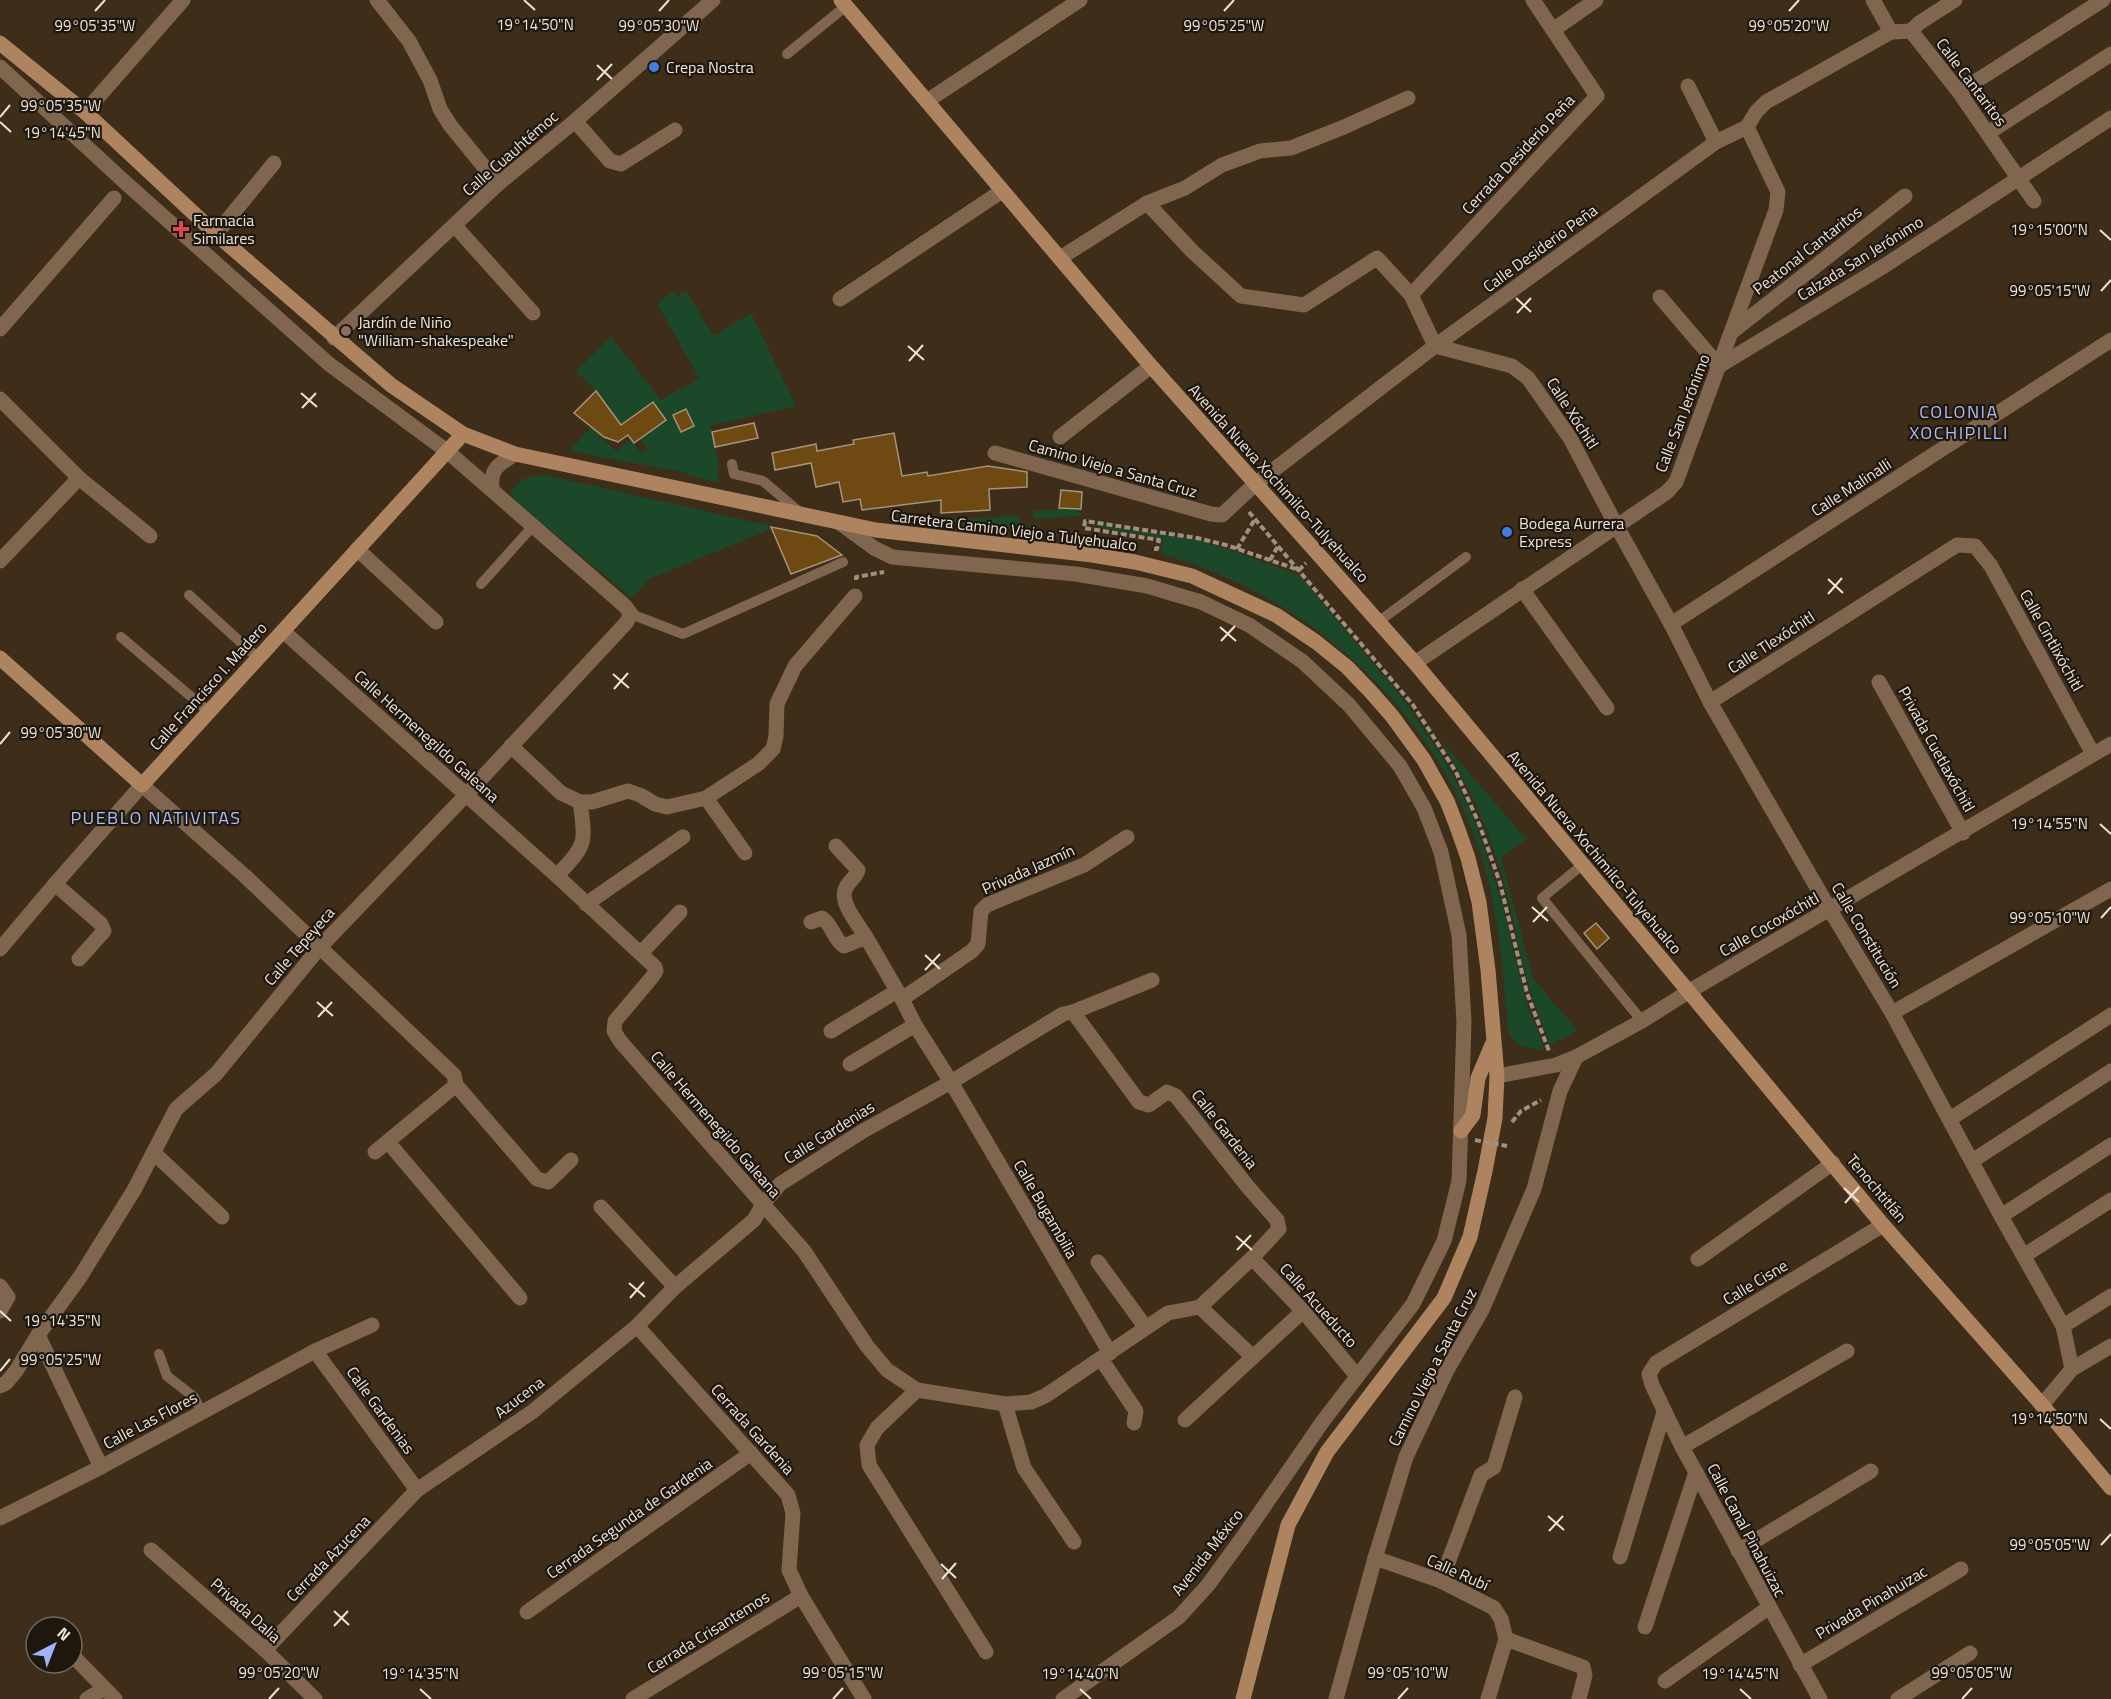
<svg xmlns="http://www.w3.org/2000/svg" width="2111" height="1699" font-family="'Titillium Web',sans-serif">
  <rect width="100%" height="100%" fill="#3d2d19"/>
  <!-- green -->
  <g fill="#1b4829" fill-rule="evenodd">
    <path d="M674 291 678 296 686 291 714 336 751 313 796 406 711 426 719 467 717 483 682 472 569 451 591 427 616 451 631 440 641 453 647 449 640 439 666 420 653 402 621 425 596 391 576 371 611 337 661 400 699 378 657 303ZM686 409 694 426 682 432 673 416Z"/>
    <path d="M545 475 776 527 649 579 632 598 513 499 511 492C519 478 530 476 545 475Z"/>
    <path d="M1059 508 1081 509 1080 516 1033 519V511L1058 510Z"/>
    <path d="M1019 516 1020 526H1033L1032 533 929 520Z"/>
    <path d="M1098 525 1198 540 1236 552 1300 576 1406 703 1442 757 1457 783 1478 829 1501 900 1526 1001 1545 1050 1519 1046 1510 1036 1508 1030C1503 971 1499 911 1481 855 1434 708 1308 595 1161 554L1163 538 1098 527Z"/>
    <path d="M1440 739 1526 839 1501 858 1533 978 1578 1031 1550 1045C1542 1024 1533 1002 1527 980 1518 949 1514 917 1505 886 1491 833 1469 785 1440 739Z"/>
  </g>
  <!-- building -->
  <g fill="#6e4911" stroke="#a6937c" stroke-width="1.5">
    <path d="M596 391 621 425 653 402 666 420 634 443 628 435 618 442 604 437 574 413Z"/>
    <path d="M686 409 694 426 681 432 673 415Z"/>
    <path d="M754 423 758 438 715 447 712 432Z"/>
    <path d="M894 433 902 476 927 472 928 476 988 466 1027 472V487L989 489 990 510 941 513V500L862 510 860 499 843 502 839 482 816 487 811 463 775 470 772 453 816 444 817 451 854 444 853 440Z"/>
    <path d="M1061 490 1082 492 1081 509 1059 508Z"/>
    <path d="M771 527 817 536 842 555 791 574Z"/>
    <path d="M1596 923 1609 938 1597 949 1584 933Z"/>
  </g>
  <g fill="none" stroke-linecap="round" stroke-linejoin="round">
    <!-- path -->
    <g stroke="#9e9182" stroke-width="4" stroke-dasharray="6 3" stroke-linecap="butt">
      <path d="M1249 512 1413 705 1456 772 1480 826 1500 883 1527 993 1549 1051"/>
      <path d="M1154 549H1157L1159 540 1084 528 1085 521 1197 538 1226 545 1299 570 1306 563"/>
      <path d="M1237 549 1255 519"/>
      <path d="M1270 560 1278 546"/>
      <path d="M856 580V577L884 572"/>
      <path d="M1512 1122 1521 1111 1541 1100"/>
    </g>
    <!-- lane -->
    <g stroke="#80664f" stroke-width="10">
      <path d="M787 54 846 6"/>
      <path d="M732 464 734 474 763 481 801 513"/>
      <path d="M481 584 533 526"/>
      <path d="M189 595 258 658"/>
      <path d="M631 614 683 634 843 562"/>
      <path d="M1378 622 1466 557"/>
      <path d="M121 637 209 712"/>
      <path d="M1582 865 1542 898 1642 1021"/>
      <path d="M159 1354 167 1376 194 1397 202 1412"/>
    </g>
    <!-- street -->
    <g stroke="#80664f" stroke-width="15">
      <path d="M377 0 409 41 430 80 440 109 450 125 498 184"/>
      <path d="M1873 0 1891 32 1911 31 1959 92 2034 201"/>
      <path d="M1553 30 1596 0"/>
      <path d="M1911 31 1919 23 1955 0"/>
      <path d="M0 67 127 184 329 364 448 452 625 606 631 614 626 623 466 795 320 947 216 1074 176 1109 134 1190 80 1277 38 1335 16 1371 6 1383 0 1386"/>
      <path d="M1688 86 1716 142"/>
      <path d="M1959 92 2103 0"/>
      <path d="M927 101 1080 0"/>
      <path d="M85 112 183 0"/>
      <path d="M575 121 610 161 621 164 675 130"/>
      <path d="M1988 133 2111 54"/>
      <path d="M1147 203 1192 251 1241 296 1304 305 1377 258 1411 295 1435 346 1512 366 1528 378 1570 438 1616 525 1671 624 1710 702 1830 910 1892 1013 2001 1216 2063 1326 2072 1369"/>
      <path d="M455 226 533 313"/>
      <path d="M216 234 274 163"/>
      <path d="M1060 258 1147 203 1185 188 1222 165 1260 151 1291 148 1344 127 1408 98"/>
      <path d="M1411 295 1597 96 1533 0"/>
      <path d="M1660 297 1719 366 1884 266 2111 118"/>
      <path d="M840 299 1002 191"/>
      <path d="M0 329 114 198"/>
      <path d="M1733 331 1905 196"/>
      <path d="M334 338 498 184 575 121 713 0"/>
      <path d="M0 399 79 478 150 536"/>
      <path d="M1060 437 1151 366"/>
      <path d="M995 453 1211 514 1222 515 1254 485 1435 346 1716 142 1747 127 1756 112 1766 102 1891 32"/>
      <path d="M492 490C490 468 498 465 515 454"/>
      <path d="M840 523 874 548 892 557 1076 574 1147 586 1201 602 1249 625 1302 661 1349 705 1400 766 1424 808 1441 852 1459 935 1464 1022 1459 1181 1444 1241 1413 1304 1323 1421 1243 1537 1208 1585 1179 1617 1063 1699"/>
      <path d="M357 549 436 622"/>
      <path d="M0 561 79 478"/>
      <path d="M1522 589 1607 708"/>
      <path d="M1671 624 2111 340"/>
      <path d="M283 631 557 876 655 967 656 971 653 976 615 1021 614 1031 620 1041 804 1251 867 1346 887 1370 917 1390 1005 1404 1031 1402 1045 1396 1168 1313 1200 1307 1252 1258 1279 1229 1277 1220 1248 1187 1176 1096 1167 1092 1149 1105 1139 1102 1073 1012"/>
      <path d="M1415 663 1667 492 1676 482 1776 210 1778 192 1747 127"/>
      <path d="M1879 682 1963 833"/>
      <path d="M1710 702 1957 545 1975 546 1991 566 2093 754"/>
      <path d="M511 746 561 793 580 802H592L628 791 640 795 655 804 667 807 706 798 758 764 773 749 776 736 777 704 795 666 855 596"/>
      <path d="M706 798 745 853"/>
      <path d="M836 846 858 870C856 878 848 881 845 890 840 904 859 925 866 937"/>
      <path d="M557 876C586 844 586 846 580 802"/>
      <path d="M55 884 101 924 104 931 79 959"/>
      <path d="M586 904 683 837"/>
      <path d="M811 922 822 918C833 925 833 939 844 946L866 937 902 999 915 1025 951 1082 1110 1353"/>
      <path d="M0 949 55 884 142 785 245 876 454 1075 456 1085 375 1152"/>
      <path d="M641 953 680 912"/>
      <path d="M902 999 972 951 978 944 981 911 987 905 1084 865 1127 837"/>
      <path d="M1892 1013 2111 889"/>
      <path d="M831 1031 897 991"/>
      <path d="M850 1064 915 1025"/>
      <path d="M1497 1076 1556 1065 1576 1057 1642 1021 1688 992 2111 744"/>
      <path d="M456 1085 537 1179 548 1182 571 1160"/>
      <path d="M1950 1119 2111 1015"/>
      <path d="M388 1142 520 1298"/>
      <path d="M154 1153 222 1217"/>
      <path d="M1972 1161 2111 1071"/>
      <path d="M601 1207 675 1287"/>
      <path d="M2001 1216 2111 1145"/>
      <path d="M2025 1255 2111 1200"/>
      <path d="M1252 1258 1303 1311 1357 1376"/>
      <path d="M1698 1259 1833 1163"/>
      <path d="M1098 1262 1146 1328"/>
      <path d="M0 1286 8 1297 0 1311"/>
      <path d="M1200 1307 1253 1357 1303 1311"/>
      <path d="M637 1326 788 1495 793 1513 789 1570 801 1596 864 1699"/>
      <path d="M2063 1326 2111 1296"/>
      <path d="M38 1335 101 1467"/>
      <path d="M315 1351 417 1490"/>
      <path d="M1101 1359 1136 1411 1134 1423"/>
      <path d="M917 1390 877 1428 867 1445 869 1465 986 1652"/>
      <path d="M1005 1404 1024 1468 1074 1542"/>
      <path d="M2042 1405 2072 1369 2111 1346"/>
      <path d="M1185 1420 1253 1357"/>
      <path d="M1682 1447 1847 1351"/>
      <path d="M0 1518 101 1467 315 1351 372 1325"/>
      <path d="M151 1550 265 1650 315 1699"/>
      <path d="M1738 1551 1871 1471"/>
      <path d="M1620 1557 1664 1412"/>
      <path d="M1375 1558 1441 1581 1494 1608 1501 1619 1506 1639 1488 1699"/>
      <path d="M1441 1581 1481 1475 1494 1467 1515 1397"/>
      <path d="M527 1612 751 1453"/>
      <path d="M1645 1627 1696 1472"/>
      <path d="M1506 1639 1583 1667 1585 1675 1579 1699"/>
      <path d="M265 1650 417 1490 532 1412 637 1326 675 1287 754 1220 763 1204 780 1184 863 1131 951 1082 1063 1014 1073 1012 1152 980"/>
      <path d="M72 1655 115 1699"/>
      <path d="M1800 1665 1961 1569"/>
      <path d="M1665 1681 1768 1608"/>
      <path d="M87 1699 103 1689"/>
      <path d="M633 1699 801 1596"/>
      <path d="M1336 1699 1375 1558 1406 1457 1447 1370 1482 1310 1534 1189 1560 1091 1576 1057"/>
      <path d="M1820 1699 1682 1447 1652 1385 1649 1374 1656 1363 1883 1225"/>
      <path d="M1898 1699 1970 1653"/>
    </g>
    <!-- secondary -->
    <g stroke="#ad845f" stroke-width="15">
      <path d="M841 0 1151 366 1415 663 1883 1225 2042 1405 2111 1488"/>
      <path d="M0 43 85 112 216 234 391 385 463 434 515 454 876 530 1092 555 1135 562 1192 576 1276 615 1316 642 1347 667 1371 692 1392 716 1424 760 1447 801 1456 824 1468 858 1479 902 1488 970 1497 1076 1495 1118 1485 1171 1470 1237 1444 1298 1327 1452 1288 1525 1243 1699"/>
      <path d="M0 658 142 785 463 434"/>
      <path d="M1461 1131 1473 1115 1478 1078 1492 1045"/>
    </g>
    <!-- path-bridge -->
    <path stroke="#9e9182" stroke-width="4" stroke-dasharray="6 3" stroke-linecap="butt" d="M1475 1140 1507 1146"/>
  </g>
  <!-- ticks -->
  <path fill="none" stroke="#eee4d8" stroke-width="2" d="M524 0 535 10M95 11 105 0M659 11 669 0M1224 11 1234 0M1789 11 1799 0M597 65 612 79M597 80 612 64M0 117 10 105M0 122 11 132M2100 230 2111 240M2101 291 2111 280M1516 298 1531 312M1517 313 1531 298M908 346 924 360M909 361 923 345M301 393 317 407M302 408 316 393M1828 579 1843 593M1828 594 1842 578M1220 627 1236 641M1221 641 1235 626M613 674 629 688M614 689 628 673M0 744 10 732M2100 824 2111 834M1532 907 1548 921M2101 918 2111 907M1533 922 1547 907M925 955 940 969M925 970 940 954M317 1002 333 1016M318 1017 332 1002M1844 1188 1859 1202M1845 1203 1859 1187M1236 1236 1252 1250M1237 1250 1251 1235M629 1283 645 1297M630 1298 644 1282M0 1311 11 1321M0 1371 10 1359M2100 1419 2111 1429M1548 1516 1564 1530M1549 1531 1563 1516M2101 1545 2111 1534M941 1564 956 1578M942 1579 956 1563M334 1611 349 1625M334 1626 348 1611M420 1689 431 1699M1080 1689 1091 1699M1740 1689 1751 1699M269 1699 279 1688M833 1699 843 1688M1398 1699 1408 1688M1962 1699 1972 1688"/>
  <!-- markers -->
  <g fill="#3f7fe0" stroke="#1e170e" stroke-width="2">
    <circle cx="654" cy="67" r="6"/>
    <circle cx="1507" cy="532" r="6"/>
  </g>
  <path fill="#e0444e" stroke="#1e170e" stroke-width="2" d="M178 220h6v6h6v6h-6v6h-6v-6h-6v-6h6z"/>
  <circle fill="#8d6e63" stroke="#1e170e" stroke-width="2" cx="346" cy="331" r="6"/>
  <g text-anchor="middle" stroke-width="4.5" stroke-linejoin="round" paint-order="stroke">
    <!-- poi labels -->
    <g font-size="16" fill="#eee4d8" stroke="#1e170e" text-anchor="start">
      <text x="666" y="73">Crepa Nostra</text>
      <text x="193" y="226">Farmacia<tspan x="193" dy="18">Similares</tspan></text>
      <text x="358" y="328">Jardín de Niño<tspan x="358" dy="18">"William-shakespeake"</tspan></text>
      <text x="1519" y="529">Bodega Aurrera<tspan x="1519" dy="18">Express</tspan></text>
    </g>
    <!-- street labels -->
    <g font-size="16" fill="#eee4d8" stroke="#1e170e">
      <text transform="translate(1972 82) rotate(53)" y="6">Calle Cantaritos</text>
      <text transform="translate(510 153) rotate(-41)" y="6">Calle Cuauhtémoc</text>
      <text transform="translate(1518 154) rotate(-47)" y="6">Cerrada Desiderio Peña</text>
      <text transform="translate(1540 248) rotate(-36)" y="6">Calle Desiderio Peña</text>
      <text transform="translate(1807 250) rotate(-38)" y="6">Peatonal Cantaritos</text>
      <text transform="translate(1860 258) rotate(-32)" y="6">Calzada San Jerónimo</text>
      <text transform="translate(1573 413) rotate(57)" y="6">Calle Xóchitl</text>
      <text transform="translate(1682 413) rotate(-69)" y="6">Calle San Jerónimo</text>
      <text transform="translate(1113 468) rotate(16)" y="6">Camino Viejo a Santa Cruz</text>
      <text transform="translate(1279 483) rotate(48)" y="6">Avenida Nueva Xochimilco-Tulyehualco</text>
      <text transform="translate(1851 487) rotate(-33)" y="6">Calle Malinalli</text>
      <text transform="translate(1014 530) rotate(7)" y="6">Carretera Camino Viejo a Tulyehualco</text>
      <text transform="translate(2052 640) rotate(61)" y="6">Calle Cintlixóchitl</text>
      <text transform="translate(1771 642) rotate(-33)" y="6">Calle Tlexóchitl</text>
      <text transform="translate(208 686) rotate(-48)" y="6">Calle Francisco I. Madero</text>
      <text transform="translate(427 736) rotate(42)" y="6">Calle Hermenegildo Galeana</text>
      <text transform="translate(1937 749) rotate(61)" y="6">Privada Cuetlaxóchitl</text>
      <text transform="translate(1595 852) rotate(50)" y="6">Avenida Nueva Xochimilco-Tulyehualco</text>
      <text transform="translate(1028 869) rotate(-24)" y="6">Privada Jazmín</text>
      <text transform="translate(1769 924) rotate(-30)" y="6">Calle Cocoxóchitl</text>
      <text transform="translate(1867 935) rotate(59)" y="6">Calle Constitución</text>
      <text transform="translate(299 946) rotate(-49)" y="6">Calle Tepeyeca</text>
      <text transform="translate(716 1124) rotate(49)" y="6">Calle Hermenegildo Galeana</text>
      <text transform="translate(1225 1129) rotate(52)" y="6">Calle Gardenia</text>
      <text transform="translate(829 1132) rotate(-32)" y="6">Calle Gardenias</text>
      <text transform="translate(1877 1188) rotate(50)" y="6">Tenochtitlán</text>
      <text transform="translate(1046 1209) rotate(60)" y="6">Calle Bugambilia</text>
      <text transform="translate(1755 1282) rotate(-31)" y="6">Calle Cisne</text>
      <text transform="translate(1319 1305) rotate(48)" y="6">Calle Acueducto</text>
      <text transform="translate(1432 1367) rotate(-63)" y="6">Camino Viejo a Santa Cruz</text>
      <text transform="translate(519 1397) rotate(-37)" y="6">Azucena</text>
      <text transform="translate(381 1410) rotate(54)" y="6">Calle Gardenias</text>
      <text transform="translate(150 1420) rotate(-28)" y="6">Calle Las Flores</text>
      <text transform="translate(753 1429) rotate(48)" y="6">Cerrada Gardenia</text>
      <text transform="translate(629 1518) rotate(-35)" y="6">Cerrada Segunda de Gardenia</text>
      <text transform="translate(1747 1530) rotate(62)" y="6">Calle Canal Pinahuizac</text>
      <text transform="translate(1207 1552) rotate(-52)" y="6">Avenida México</text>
      <text transform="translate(328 1558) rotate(-46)" y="6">Cerrada Azucena</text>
      <text transform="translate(1458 1572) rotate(24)" y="6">Calle Rubí</text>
      <text transform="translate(1871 1602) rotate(-31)" y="6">Privada Pinahuizac</text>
      <text transform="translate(246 1610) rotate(42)" y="6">Privada Dalia</text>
      <text transform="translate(708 1632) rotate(-32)" y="6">Cerrada Crisantemos</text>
    </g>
    <!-- neighbourhood labels -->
    <g font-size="18" letter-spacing="1.5" fill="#afbdf4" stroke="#1e170e">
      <text x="1959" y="418">COLONIA<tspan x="1959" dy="21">XOCHIPILLI</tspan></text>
      <text x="156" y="824">PUEBLO NATIVITAS</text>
    </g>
  </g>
  <g font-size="15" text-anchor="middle" fill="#eee4d8" stroke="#1e170e" stroke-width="4.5" stroke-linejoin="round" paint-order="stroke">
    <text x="535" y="30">19°14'50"N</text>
    <text x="95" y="31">99°05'35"W</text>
    <text x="659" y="31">99°05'30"W</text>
    <text x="1224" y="31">99°05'25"W</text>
    <text x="1789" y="31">99°05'20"W</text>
    <text x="61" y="111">99°05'35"W</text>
    <text x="62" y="138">19°14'45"N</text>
    <text x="2049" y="235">19°15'00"N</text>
    <text x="2050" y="296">99°05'15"W</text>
    <text x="61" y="738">99°05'30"W</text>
    <text x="2049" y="829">19°14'55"N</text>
    <text x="2050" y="923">99°05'10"W</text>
    <text x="62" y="1326">19°14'35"N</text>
    <text x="61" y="1365">99°05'25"W</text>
    <text x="2049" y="1424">19°14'50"N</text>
    <text x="2050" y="1550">99°05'05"W</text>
    <text x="279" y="1678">99°05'20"W</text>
    <text x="843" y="1678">99°05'15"W</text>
    <text x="1408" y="1678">99°05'10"W</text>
    <text x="1972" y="1678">99°05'05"W</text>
    <text x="420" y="1679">19°14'35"N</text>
    <text x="1080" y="1679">19°14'40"N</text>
    <text x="1740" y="1679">19°14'45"N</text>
  </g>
  <!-- north arrow -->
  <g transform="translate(54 1645) rotate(42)"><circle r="28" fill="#1e170e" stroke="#71695f" stroke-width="1.5"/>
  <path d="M0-4.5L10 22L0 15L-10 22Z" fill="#a1b2fd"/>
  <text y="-9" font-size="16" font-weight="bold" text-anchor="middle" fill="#eee4d8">N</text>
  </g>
</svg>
